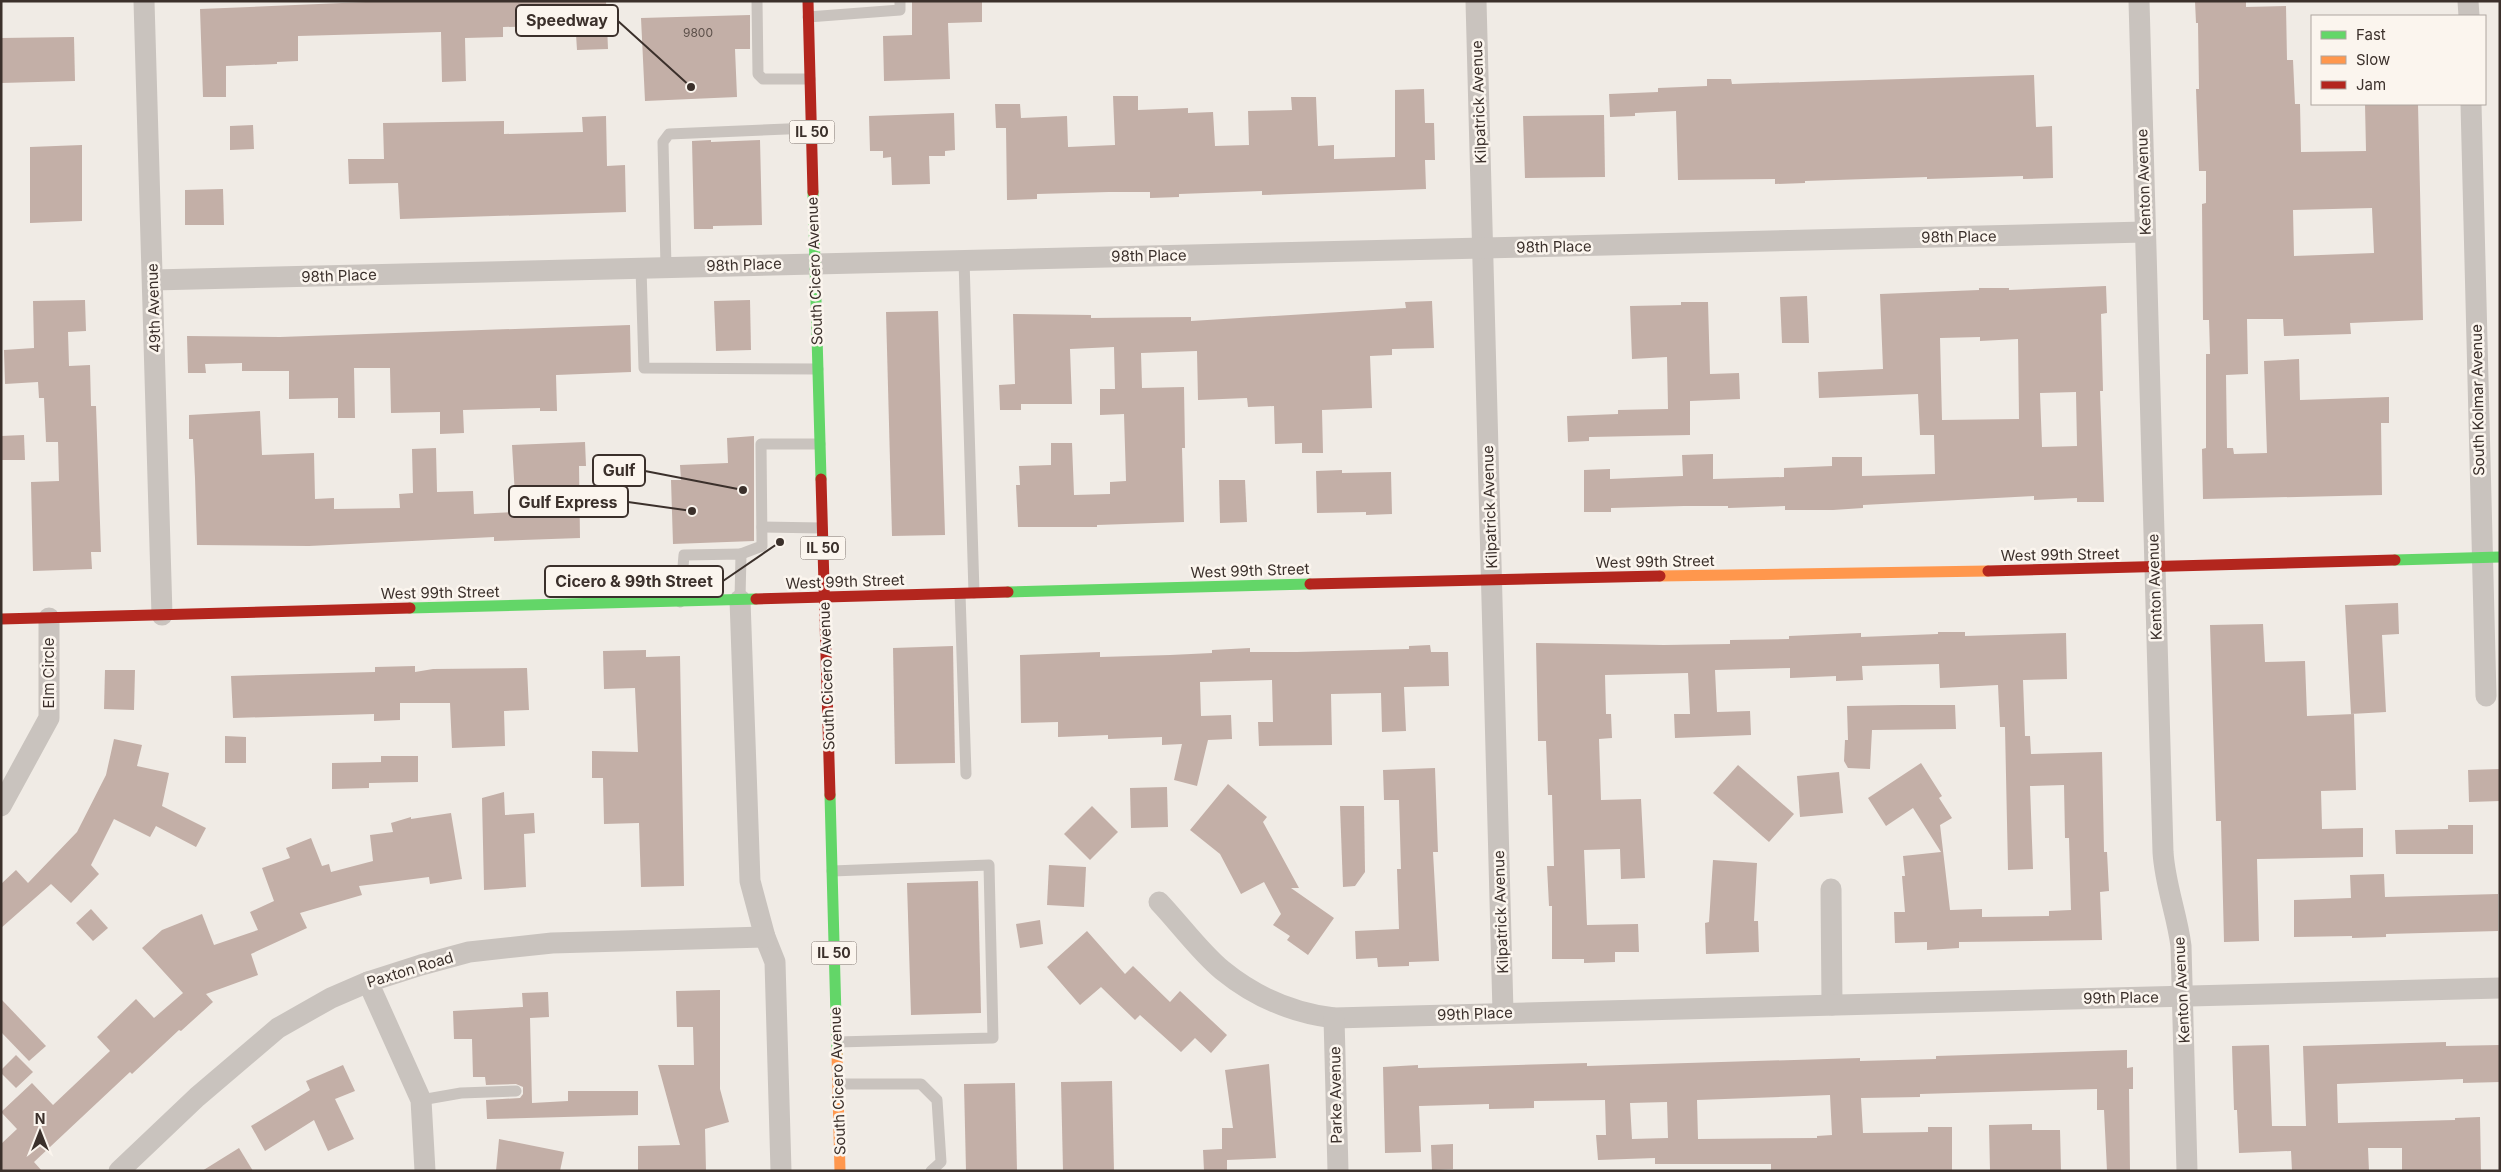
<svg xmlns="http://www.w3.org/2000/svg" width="2501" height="1172" font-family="Inter,sans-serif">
  <rect width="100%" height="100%" fill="#f0ebe5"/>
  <!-- building -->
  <g fill="#c3afa7" fill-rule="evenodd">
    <path d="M389 1H606L608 49 577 50 576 34H546V26L503 27V37L465 38 466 81 442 82 441 32 298 36V61L277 62V64L226 66V97H203L200 9Z"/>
    <path d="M912 1H982V22L948 23 950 79 884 81 883 36 912 35Z"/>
    <path d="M2195 1H2246V7L2286 6 2287 60H2293L2295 104H2300L2301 152 2366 151 2365 104H2418L2423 320 2350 323 2351 334 2284 336 2283 319H2247L2248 374 2226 375 2227 448H2233L2234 454 2267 453 2264 361 2299 359 2300 400 2389 397V423H2381L2382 495 2203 499 2202 449 2206 448V354H2210L2209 320H2203L2202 204 2206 203V171H2199L2196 89H2199L2198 23H2196ZM2372 208 2374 253 2294 256 2293 210Z"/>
    <path d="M750 15V49H735L737 97 645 101 641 18Z"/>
    <path d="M74 37 75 81 1 83V38Z"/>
    <path d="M2034 75 2036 127 2052 126 2053 178 2023 179V176L1927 179V177L1805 181V183L1775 184V179L1678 180 1676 111 1635 113V116L1610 117 1609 94 1658 92V88L1707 86V79H1731L1732 84Z"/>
    <path d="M1424 89 1425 123H1434L1435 160H1425L1426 189 1262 195V191L1179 194V197L1150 198V192H1109L1037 194V199L1007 200 1006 128H996L995 104H1020L1021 118 1067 116 1068 147 1115 145 1113 96H1138V110L1188 108V113L1213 112 1215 146 1249 145 1248 111 1292 110 1291 97H1316L1318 146 1334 145V159L1395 157V90Z"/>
    <path d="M954 113 955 150 945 151V156H929L930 184 892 185 891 157 883 158V151H870L869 116Z"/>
    <path d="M1604 115 1605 177 1525 178 1523 116Z"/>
    <path d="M606 116 607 166 625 165 626 212 400 219 398 183 349 184 348 159H384L383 123 504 121V134L583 132 582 117Z"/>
    <path d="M253 125 254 149 230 150V126Z"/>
    <path d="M711 140V142L760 140 762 225 713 226V229H694L692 141Z"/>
    <path d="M82 145V221L30 223V147Z"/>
    <path d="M223 189 224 225H185V190Z"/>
    <path d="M2106 286 2107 313 2101 314 2103 391H2100L2104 502H2077V498L2034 500V496L1863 505V508L1833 510H1785V506L1728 508V506H1684L1611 508V512H1584V470L1610 469V479L1683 476 1682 455 1713 454V479L1784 477V468L1832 466V457H1862V476L1935 474 1934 435H1920L1918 394 1819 398 1818 372 1883 369 1880 294 1979 290V288H2009V290ZM1980 337V341L2018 339 2019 419 1942 420 1940 338ZM2076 392 2077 446 2042 447 2040 393Z"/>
    <path d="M1807 296 1809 343H1782L1780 297Z"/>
    <path d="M85 300 86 331 68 332 69 366 90 365 91 406H96L101 552H91L92 569 33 571 31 482 59 481 58 442H46L44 398H39L38 382 5 384 4 350 34 348 33 301Z"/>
    <path d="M750 300 751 350 716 351 714 301Z"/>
    <path d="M1432 301 1434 348 1392 349V355L1370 356 1372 408 1322 410 1323 453H1302V443L1275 444 1274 406 1248 407 1247 398 1198 400 1197 351 1141 353 1142 388 1184 387 1185 448H1182L1184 522 1097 525V527H1018L1016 485H1020L1019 466 1051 465V443H1072L1074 495 1110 494V482L1126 481 1124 414 1100 415V389H1115L1114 347 1070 349 1072 404H1021V410H1000L999 385 1015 384 1013 314 1091 315V318L1191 317V321L1406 308 1405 302Z"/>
    <path d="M1681 302H1708L1710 374 1739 373 1740 399 1690 401V435L1589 437V441L1568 442 1567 416 1618 414V410L1668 409 1667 357 1632 359 1630 306 1681 305Z"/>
    <path d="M938 311 945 535 892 536 886 312Z"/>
    <path d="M630 325 631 372 556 375 557 411H540V408L463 410 464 433 440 434V412L391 413 390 368H354L355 418H338V398L289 399V371H242V363L205 364 206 373H188L187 336 280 337Z"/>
    <path d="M260 411 262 455 314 453 315 499 334 498V509L400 508 399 494 413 493 412 449 436 448 437 492 473 491 474 514 516 512 512 445 585 442 586 466H579L580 538 494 541V537L309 546 197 545 195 478 193 439H189V415Z"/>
    <path d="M24 435 25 460H1V436Z"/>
    <path d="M754 436V541L673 544 671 480H681L680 465 728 463 727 438Z"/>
    <path d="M636 454 637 479H613V455Z"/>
    <path d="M1342 470V473L1391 472 1392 514 1366 515V512L1317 513 1316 471Z"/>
    <path d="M1219 480H1245L1247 522 1220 523Z"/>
    <path d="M2398 603 2399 634 2382 635 2386 712 2351 714 2345 605Z"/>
    <path d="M2263 624 2265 662 2305 661 2307 716 2354 714 2356 790 2321 791 2322 829 2363 828V857L2257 859 2259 941 2224 942 2221 821H2216L2210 625Z"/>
    <path d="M1938 632H1965V636L2066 633 2067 679 2023 680 2025 736H2030L2031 754 2102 752 2104 852H2107L2109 891 2100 892 2102 940 1959 942V948L1927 950V942L1895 943 1894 912H1905L1902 876H1905L1903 856 1941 852 1913 808 1886 826 1868 798 1921 763 1942 796 1939 798 1952 818 1940 825 1950 910 1982 909V917L2049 916V911L2071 910 2069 838H2065L2064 785 2030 786 2033 869 2008 870 2005 727H2000L1998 685 1940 688 1939 664 1862 666 1863 680 1836 681V676L1790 678V668L1715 670 1717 712 1750 711 1751 735 1675 738 1674 714H1690L1688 673 1605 675 1606 714H1611L1612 738 1599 739 1601 800 1641 799 1645 878 1621 879 1620 849 1584 850 1587 925 1638 924 1639 952H1615V962L1584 963V959H1552V906H1549L1547 866H1554L1552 795H1548L1546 741H1538L1536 643 1664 645 1730 644V640L1789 639V636L1861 633V637L1938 634Z"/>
    <path d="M1430 645 1431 652H1448L1449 686 1404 687 1406 731 1382 732 1381 693 1331 694 1332 745 1259 746 1258 722H1273L1272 680 1200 682 1201 716 1231 715 1232 739 1208 740 1197 786 1174 780 1182 744 1162 745V737L1108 739V735L1058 737V722L1021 723 1020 655 1100 652V657L1170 655 1212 653V650L1250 648V652H1297L1409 649V646Z"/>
    <path d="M953 646 955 763 895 764 893 648Z"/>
    <path d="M646 650V657L680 656 684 886 641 887 639 823 604 824 603 778H592V751L638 752 635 688 604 689 603 651Z"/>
    <path d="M415 666V672L433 669 527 668 529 710 504 711 505 746 452 748 450 703H400V720L374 721V714L233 718 231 676 375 672V667Z"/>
    <path d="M105 670H135L134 710 104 709Z"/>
    <path d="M1902 705H1955L1956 729 1872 730 1870 769 1848 768 1844 761 1845 740H1848L1847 706Z"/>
    <path d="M225 736 246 737V763H225Z"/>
    <path d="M114 739 142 745 137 766 169 773 162 806 206 828 196 847 156 826 150 837 114 819 91 865 99 874 71 903 51 884 1 928V884L16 870 28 883 77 832 106 775Z"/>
    <path d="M381 756H418V782L369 783V788L332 789V763L381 762Z"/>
    <path d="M1738 765 1794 814 1769 842 1713 793Z"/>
    <path d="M1435 768 1438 852H1433L1439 961 1409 962V966L1378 967 1377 958 1356 959 1355 931 1399 929 1397 869H1401L1399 800H1384L1383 770Z"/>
    <path d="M2500 769V801L2469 802 2468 770Z"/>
    <path d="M1839 772 1843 813 1800 817 1797 776Z"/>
    <path d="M1228 784 1267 817 1263 822 1299 888H1291L1334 918 1308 955 1287 940 1290 936 1273 925 1281 914 1264 882 1241 894 1220 854 1190 830Z"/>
    <path d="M1167 787 1168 827 1131 828 1130 788Z"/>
    <path d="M504 792 505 815 534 813 535 833 524 834 526 887 484 890 482 798Z"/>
    <path d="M1092 806 1118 832 1090 860 1064 834Z"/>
    <path d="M1340 806H1364L1365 872 1355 886 1343 887Z"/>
    <path d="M451 813 462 879 430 884 429 877 359 886 362 895 300 913 307 928 251 954 258 975 206 994 213 1002 181 1031 179 1030 132 1074 130 1072 34 1162 42 1171H1V1144L17 1129 1 1112 32 1083 53 1105 110 1051 97 1037 136 999 154 1018 183 993 142 948 162 930 202 914 214 945 258 930 250 912 274 901 262 868 290 858 286 848 311 838 322 866 329 864 331 872 373 861 370 835 393 832 391 823 411 817V819Z"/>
    <path d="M2448 825H2473V854H2396L2395 830 2448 829Z"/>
    <path d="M1713 860 1757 863 1754 921H1758L1759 952 1706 954 1705 923 1709 922Z"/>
    <path d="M1049 865 1086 867 1084 907 1047 905Z"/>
    <path d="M2384 874 2385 897 2498 894V931L2386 934V937L2352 938V936L2294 937V900L2351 898 2350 875Z"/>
    <path d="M978 881 981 1013 911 1015 907 883Z"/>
    <path d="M91 909 108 928 93 941 76 923Z"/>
    <path d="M1040 920 1043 944 1020 948 1016 924Z"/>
    <path d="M1087 931 1125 974 1133 966 1170 1002 1180 991 1227 1035 1211 1053 1195 1038 1181 1052 1140 1015 1135 1020 1101 987 1080 1005 1047 967Z"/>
    <path d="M720 990V1089L729 1122 705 1129 706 1171H638V1146L680 1145 658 1065H694L693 1027H677L676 991Z"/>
    <path d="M548 992 549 1017 530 1018 532 1103 568 1101V1091H638V1115L487 1119 486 1100 520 1098 523 1094V1087L516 1084 486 1085 485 1077H473L472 1039H454L453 1011 523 1007 522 993Z"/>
    <path d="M1 999 46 1046 29 1061 1 1032Z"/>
    <path d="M2446 1042V1046L2500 1045V1082L2463 1083V1079L2337 1084 2338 1123 2455 1120V1118L2480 1117 2481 1171H2402V1148H2368L2369 1171H2292L2291 1151 2239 1153 2237 1110H2234L2232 1046 2269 1045 2272 1126H2306L2303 1046Z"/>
    <path d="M2127 1050V1068L2133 1067V1089H2129L2130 1171H2107L2104 1110H2097V1089L1920 1094V1097L1861 1098 1863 1133 1928 1132V1127H1952V1171H1771V1164H1655V1158L1598 1160 1596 1135H1606L1605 1100 1534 1101V1108L1489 1109V1104L1419 1106 1421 1152 1385 1153 1383 1067 1418 1065V1068L1587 1063V1066L1860 1058V1061L1936 1059V1056ZM1830 1095 1832 1135 1817 1136V1138L1698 1139 1697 1100ZM1667 1102 1668 1138 1632 1139 1630 1103Z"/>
    <path d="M16 1055 33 1072 16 1088 1 1073V1070Z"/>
    <path d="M1269 1064 1276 1158 1227 1160V1171H1204L1203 1150 1222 1149V1128H1233L1225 1070Z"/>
    <path d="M343 1065 355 1091 335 1099 354 1139 328 1151 314 1120 265 1151 251 1126 310 1090 306 1081Z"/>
    <path d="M1112 1081 1114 1171H1063L1061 1082Z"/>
    <path d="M1015 1083 1017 1171H966L964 1084Z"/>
    <path d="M2032 1124V1130H2060L2061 1171H1990L1989 1125Z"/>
    <path d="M499 1139 564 1152 560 1171H496Z"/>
    <path d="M1453 1144V1169L1432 1170 1431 1145Z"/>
    <path d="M239 1148 253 1171H202Z"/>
  </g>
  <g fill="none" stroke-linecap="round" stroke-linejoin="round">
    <!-- lane -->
    <g stroke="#c9c3be" stroke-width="11">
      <path d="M757 1 758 74 763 79H810"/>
      <path d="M808 17 900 10V1"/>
      <path d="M964 260 974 593"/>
      <path d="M666 267 663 142 669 134 811 128"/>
      <path d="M641 268 644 368 818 369"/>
      <path d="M762 527 822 528"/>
      <path d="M741 554 762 546 761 444H820"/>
      <path d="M960 594 966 774"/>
      <path d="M680 602 684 555 741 554 740 599"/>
      <path d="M832 871 989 865 993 1038 837 1042"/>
      <path d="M838 1084H921L937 1100 941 1162 931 1171"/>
      <path d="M421 1100 461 1093 516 1091"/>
    </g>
    <!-- street -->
    <g stroke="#c9c3be" stroke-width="21">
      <path d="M144 1 162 615"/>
      <path d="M1476 1 1503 1012"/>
      <path d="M2139 1 2163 852C2165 885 2177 914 2181 946L2187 1171"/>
      <path d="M2468 1 2469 16"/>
      <path d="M2471 104 2486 696"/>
      <path d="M153 280 2145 232"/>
      <path d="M740 600 750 881 765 937 775 962 781 1171"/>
      <path d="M1 806 49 718V618"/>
      <path d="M1831 889 1832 1005"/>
      <path d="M1159 902C1179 923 1201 953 1222 970 1255 997 1293 1013 1334 1018L2500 988"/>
      <path d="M368 982 421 1100 425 1171"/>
      <path d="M1334 1018 1338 1171"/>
      <path d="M119 1171 197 1097 278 1028 331 998 368 982 421 965 469 952 552 943 765 937"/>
    </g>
    <!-- fast -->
    <g stroke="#63d668" stroke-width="11">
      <path d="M813 192 821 479"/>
      <path d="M2395 560 2500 557"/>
      <path d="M1008 592 1310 584"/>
      <path d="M410 608 756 599"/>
      <path d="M830 795 837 1054"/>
    </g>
    <!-- slow -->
    <g stroke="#ff974d" stroke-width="11">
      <path d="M1660 576 1988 571"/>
      <path d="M837 1054 840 1171"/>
    </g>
    <!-- jam -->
    <g stroke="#b3261e" stroke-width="11">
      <path d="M808 1 813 192"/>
      <path d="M821 479 830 795"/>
      <path d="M1988 571 2395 560"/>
      <path d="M1310 584 1660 576"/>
      <path d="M756 599 1008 592"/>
      <path d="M1 619 410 608"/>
    </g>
  </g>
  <g text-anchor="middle" stroke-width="5" stroke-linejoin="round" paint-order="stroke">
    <!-- number labels -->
    <g font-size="12" fill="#5d504a">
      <text x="698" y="37">9800</text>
    </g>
    <!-- shield labels -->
    <g fill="#fbf5ee" stroke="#756b66" stroke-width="1">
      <rect x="789.5" y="120.5" width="45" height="23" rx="4"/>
      <rect x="800.5" y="536.5" width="45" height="23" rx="4"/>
      <rect x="811.5" y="941.5" width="45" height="23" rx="4"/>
    </g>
    <g font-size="14" font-weight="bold" fill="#3b302b">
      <text x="812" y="137">IL 50</text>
      <text x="823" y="553">IL 50</text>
      <text x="834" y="958">IL 50</text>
    </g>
    <!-- street labels -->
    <g font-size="15" fill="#3b302b" stroke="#fbf5ee">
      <text transform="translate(1479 102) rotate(-92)" y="5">Kilpatrick Avenue</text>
      <text transform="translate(2144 182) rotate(-92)" y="5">Kenton Avenue</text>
      <text transform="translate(1959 237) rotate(-1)" y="5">98th Place</text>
      <text transform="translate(1554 247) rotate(-1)" y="5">98th Place</text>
      <text transform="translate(1149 256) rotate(-1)" y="5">98th Place</text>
      <text transform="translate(744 265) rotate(-2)" y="5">98th Place</text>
      <text transform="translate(815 271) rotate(-92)" y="5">South Cicero Avenue</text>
      <text transform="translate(339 276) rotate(-2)" y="5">98th Place</text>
      <text transform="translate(154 308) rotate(-92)" y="5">49th Avenue</text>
      <text transform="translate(2478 400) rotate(-91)" y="5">South Kolmar Avenue</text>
      <text transform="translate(1490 507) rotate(-92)" y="5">Kilpatrick Avenue</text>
      <text transform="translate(2060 555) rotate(-1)" y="5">West 99th Street</text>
      <text transform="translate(1655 562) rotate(-1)" y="5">West 99th Street</text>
      <text transform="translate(1250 571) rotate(-2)" y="5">West 99th Street</text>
      <text transform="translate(845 582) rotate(-2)" y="5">West 99th Street</text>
      <text transform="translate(2155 587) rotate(-92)" y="5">Kenton Avenue</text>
      <text transform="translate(440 593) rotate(-1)" y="5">West 99th Street</text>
      <text transform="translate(49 673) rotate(-90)" y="5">Elm Circle</text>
      <text transform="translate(827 676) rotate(-92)" y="5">South Cicero Avenue</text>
      <text transform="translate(1501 912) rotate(-92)" y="5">Kilpatrick Avenue</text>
      <text transform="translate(410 970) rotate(-17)" y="5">Paxton Road</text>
      <text transform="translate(2182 990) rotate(-93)" y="5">Kenton Avenue</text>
      <text transform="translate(2121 998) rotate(-1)" y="5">99th Place</text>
      <text transform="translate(1475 1014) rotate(-2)" y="5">99th Place</text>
      <text transform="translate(838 1081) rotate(-92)" y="5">South Cicero Avenue</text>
      <text transform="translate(1336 1095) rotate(-91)" y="5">Parke Avenue</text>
    </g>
  </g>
  <!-- callouts -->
  <path fill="none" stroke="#3b302b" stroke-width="2" d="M691 87L618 21M743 490L645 471M692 511L628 502M780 542L723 581"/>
  <g fill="#3b302b" stroke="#fbf5ee" stroke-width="2">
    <circle cx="691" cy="87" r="5"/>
    <circle cx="743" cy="490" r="5"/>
    <circle cx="692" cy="511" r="5"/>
    <circle cx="780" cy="542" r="5"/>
  </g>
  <g fill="#fbf5ee" stroke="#3b302b" stroke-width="2">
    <rect x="516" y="5" width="102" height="31" rx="5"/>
    <rect x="593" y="455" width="52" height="31" rx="5"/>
    <rect x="509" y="486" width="119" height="31" rx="5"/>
    <rect x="545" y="566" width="178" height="31" rx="5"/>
  </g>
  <g font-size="16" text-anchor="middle" font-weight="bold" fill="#3b302b">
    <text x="567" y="26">Speedway</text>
    <text x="619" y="476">Gulf</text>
    <text x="568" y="508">Gulf Express</text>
    <text x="634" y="587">Cicero &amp; 99th Street</text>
  </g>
  <!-- border -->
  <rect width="2501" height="1172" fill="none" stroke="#3b302b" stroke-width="5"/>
  <!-- legend -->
  <rect x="2311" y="15" width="175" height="90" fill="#fbf5ee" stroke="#aea6a0"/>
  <rect x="2321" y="31" width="25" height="8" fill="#63d668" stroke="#aea6a0"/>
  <text x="2356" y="40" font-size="15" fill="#3b302b">Fast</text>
  <rect x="2321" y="56" width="25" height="8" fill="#ff974d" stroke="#aea6a0"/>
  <text x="2356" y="65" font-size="15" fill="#3b302b">Slow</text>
  <rect x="2321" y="81" width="25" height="8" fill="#b3261e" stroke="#aea6a0"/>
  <text x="2356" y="90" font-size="15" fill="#3b302b">Jam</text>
  <!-- north arrow -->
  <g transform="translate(40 1132)" stroke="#fbf5ee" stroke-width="4" paint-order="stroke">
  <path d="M0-4L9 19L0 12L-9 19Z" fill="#3b302b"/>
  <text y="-8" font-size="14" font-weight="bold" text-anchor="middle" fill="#3b302b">N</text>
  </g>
</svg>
